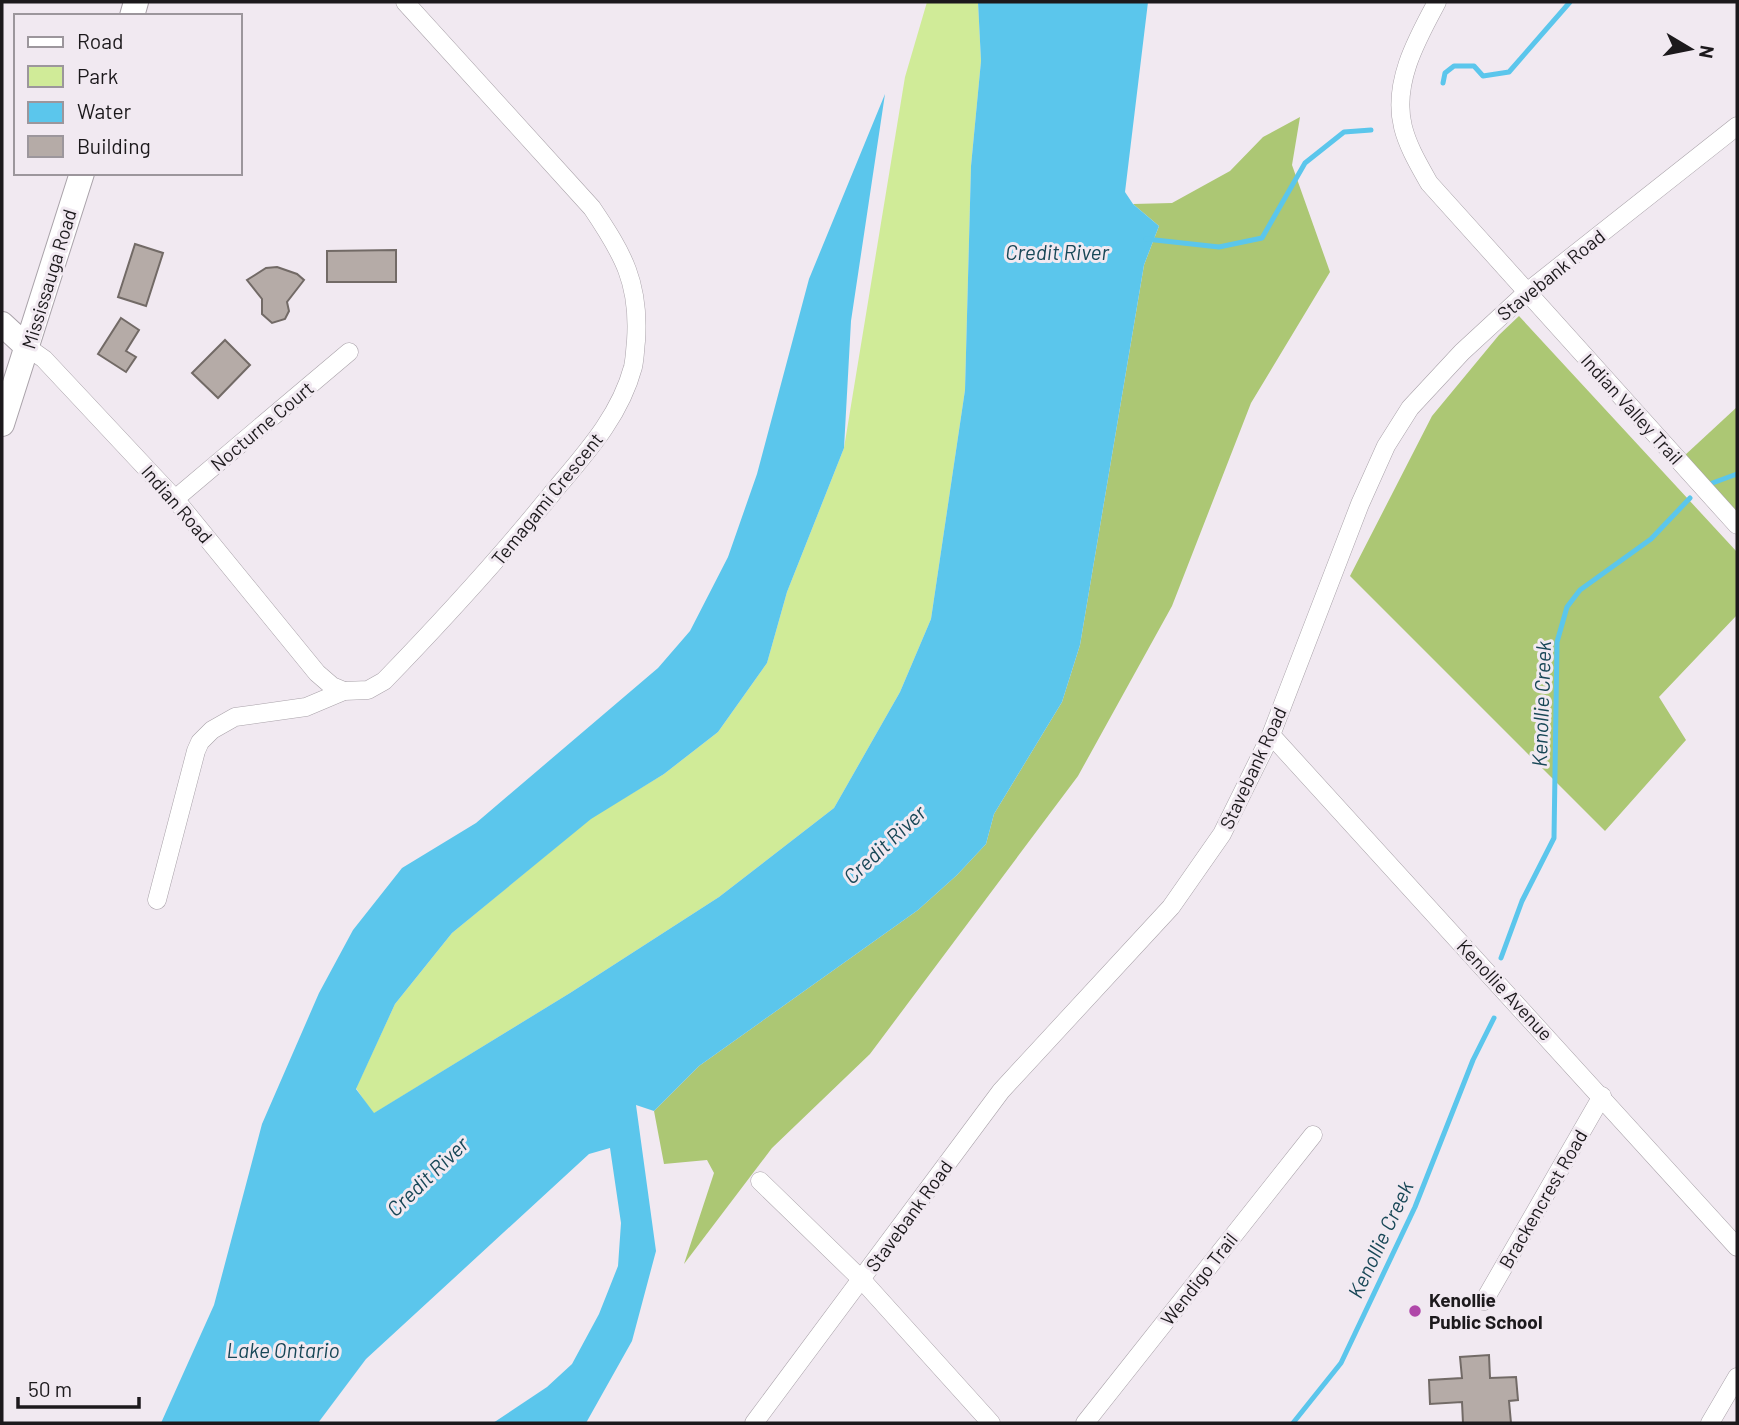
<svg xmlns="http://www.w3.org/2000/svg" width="1739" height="1425" font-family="Barlow,sans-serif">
  <rect width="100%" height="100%" fill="#f1e9f1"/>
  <!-- green -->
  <path fill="#d0eb98" d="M927 2H978L981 61 971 166 965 390 931 619 900 692 834 808 719 897 570 993 373 1114 356 1088 395 1004 452 933 591 818 664 774 718 732 767 663 787 592 844 448 905 77Z"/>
  <!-- forest -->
  <g fill="#acc774">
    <path d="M1300 117 1292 165 1330 272 1251 403 1172 606 1078 776 870 1054 772 1148 684 1264 714 1173 707 1160 664 1164 654 1111 699 1066 918 910 957 875 986 844 994 814 1062 702 1080 645 1144 265 1159 226 1133 204 1172 203 1230 171 1263 137Z"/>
    <path d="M1519 316 1737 552V615L1659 697 1686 740 1605 831 1350 576 1432 416 1499 335Z"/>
    <path d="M1737 407V514L1684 456Z"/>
  </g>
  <!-- water -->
  <path fill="#5bc6ec" d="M978 2H1148L1125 192 1133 204 1159 226 1144 265 1080 645 1062 702 994 814 986 844 957 875 918 910 699 1066 654 1111 636 1105 656 1251 632 1341 586 1423H493L547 1387 572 1364 599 1314 618 1266 621 1223 610 1148 589 1154 366 1359 318 1423H161L214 1305 262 1124 319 993 353 930 402 868 476 823 658 668 690 631 728 557 757 474 809 279 885 94 851 321 844 448 787 592 767 663 718 732 664 774 591 819 452 933 395 1004 356 1089 374 1113 570 993 719 897 834 808 900 692 931 619 965 390 971 166 981 61Z"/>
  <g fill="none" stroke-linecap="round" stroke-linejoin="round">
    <!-- stream -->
    <g stroke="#5bc6ec" stroke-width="5">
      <path d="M1443 83 1445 73 1454 66H1474L1483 76 1509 72 1570 2"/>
      <path d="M1146 239 1219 247 1262 238 1305 163 1344 132 1371 130"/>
      <path d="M1707 485 1737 474"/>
      <path d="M1501 958 1522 901 1554 838 1557 642 1567 607 1580 590 1651 539 1690 498"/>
      <path d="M1293 1423 1341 1363 1415 1207 1473 1060 1494 1018"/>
    </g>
  </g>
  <!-- building -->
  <g fill="#b5aba7" stroke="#726a66" stroke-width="2">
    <path d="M135 244 163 253 146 306 118 297Z"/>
    <path d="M396 250V282H327V251Z"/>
    <path d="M277 267 297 274 304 280 287 302 289 311 285 319 272 323 262 314V299L247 280 266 268Z"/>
    <path d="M121 318 139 330 126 351 136 357 126 372 98 354Z"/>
    <path d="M225 340 250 365 218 398 192 373Z"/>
    <path d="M1489 1355 1490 1378 1516 1377 1518 1400 1509 1401 1511 1423H1463L1462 1402 1430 1404 1429 1380 1462 1378 1460 1357Z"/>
  </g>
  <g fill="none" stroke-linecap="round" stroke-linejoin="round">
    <!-- street casing -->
    <g stroke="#a9a2a9" stroke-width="19">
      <g id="street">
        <path d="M1437 2C1417 39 1392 83 1403 127 1408 147 1419 165 1429 183L1737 525"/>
        <path d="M27 347 44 359 175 499 317 673 332 686 344 691"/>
        <path d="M175 499 349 352"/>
        <path d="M1271 735 1737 1247"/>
        <path d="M157 900 196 751 200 742 212 730 235 717 306 707 344 691 368 690 384 681C443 620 500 558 554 491 586 453 620 416 633 367 635 358 635 349 636 341 640 283 623 254 592 208L405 2"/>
        <path d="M760 1181 862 1280 991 1423"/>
        <path d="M1484 1301 1602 1096"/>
        <path d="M754 1423 1001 1091 1171 907 1222 834 1271 735 1360 504 1386 446 1410 408 1462 352 1527 292 1737 126"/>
        <path d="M1085 1423 1313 1135"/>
        <path d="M1710 1423 1737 1377"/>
      </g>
    </g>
    <!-- secondary casing -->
    <g stroke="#a9a2a9" stroke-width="26">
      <g id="secondary">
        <path d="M132 16 136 2"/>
        <path d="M2 324 27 347"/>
        <path d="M2 424 82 173"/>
      </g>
    </g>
    <!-- street -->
    <use href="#street" stroke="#fff" stroke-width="18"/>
    <!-- secondary -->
    <use href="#secondary" stroke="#fff" stroke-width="24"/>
  </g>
  <!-- markers -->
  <circle fill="#b047a9" stroke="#f1e9f1" stroke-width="2.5" cx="1415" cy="1311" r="7"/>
  <g text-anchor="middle" stroke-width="6" stroke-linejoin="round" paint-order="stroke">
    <!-- street labels -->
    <g font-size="19" fill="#1c191c" stroke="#f1e9f1">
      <text transform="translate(1551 275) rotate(-39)" y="7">Stavebank Road</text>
      <text transform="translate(49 279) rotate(-73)" y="7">Mississauga Road</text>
      <text transform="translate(1632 409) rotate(48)" y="7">Indian Valley Trail</text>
      <text transform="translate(262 426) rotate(-40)" y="7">Nocturne Court</text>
      <text transform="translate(547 499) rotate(-51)" y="7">Temagami Crescent</text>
      <text transform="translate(177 504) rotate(49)" y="7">Indian Road</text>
      <text transform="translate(1253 768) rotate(-65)" y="7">Stavebank Road</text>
      <text transform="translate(1505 990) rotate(47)" y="7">Kenollie Avenue</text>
      <text transform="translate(1543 1199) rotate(-60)" y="7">Brackencrest Road</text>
      <text transform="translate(909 1216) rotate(-54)" y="7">Stavebank Road</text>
      <text transform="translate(1199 1279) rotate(-52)" y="7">Wendigo Trail</text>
    </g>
    <!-- poi labels -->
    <g font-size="19" font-weight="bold" fill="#1c191c" stroke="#f1e9f1" text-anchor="start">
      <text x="1429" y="1307">Kenollie<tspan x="1429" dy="22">Public School</tspan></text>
    </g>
    <!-- water labels -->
    <g font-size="21" font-style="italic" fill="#184757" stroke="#f1e9f1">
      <text x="1057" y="260">Credit River</text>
      <text transform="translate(1542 704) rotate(-88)" y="7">Kenollie Creek</text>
      <text transform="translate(885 845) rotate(-43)" y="7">Credit River</text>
      <text transform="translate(428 1177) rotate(-44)" y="7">Credit River</text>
      <text transform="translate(1381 1240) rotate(-65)" y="7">Kenollie Creek</text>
      <text x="283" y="1358">Lake Ontario</text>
    </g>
  </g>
  <!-- border -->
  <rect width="1739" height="1425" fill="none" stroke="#1c191c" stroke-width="7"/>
  <!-- legend -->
  <rect x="14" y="14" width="228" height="161" fill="#f1e9f1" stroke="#9c969c" stroke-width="2"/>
  <rect x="28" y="37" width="35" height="10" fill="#ffffff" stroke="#9c969c" stroke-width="2"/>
  <text x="77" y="49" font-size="21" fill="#1c191c">Road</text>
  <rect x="28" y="66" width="35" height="21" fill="#d0eb98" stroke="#9c969c" stroke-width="2"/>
  <text x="77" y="84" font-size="21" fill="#1c191c">Park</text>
  <rect x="28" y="102" width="35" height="21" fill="#5bc6ec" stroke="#9c969c" stroke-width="2"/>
  <text x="77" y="119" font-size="21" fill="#1c191c">Water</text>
  <rect x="28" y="136" width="35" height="21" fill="#b5aba7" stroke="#9c969c" stroke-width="2"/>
  <text x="77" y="154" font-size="21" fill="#1c191c">Building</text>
  <!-- north arrow -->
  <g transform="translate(1690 49) rotate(100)" stroke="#f1e9f1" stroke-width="5" paint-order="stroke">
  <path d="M0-5L12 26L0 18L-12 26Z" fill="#1c191c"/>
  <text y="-10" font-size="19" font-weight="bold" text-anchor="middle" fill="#1c191c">N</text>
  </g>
  <!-- scale -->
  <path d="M18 1397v10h121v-10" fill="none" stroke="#1c191c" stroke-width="3.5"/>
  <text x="28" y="1397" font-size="21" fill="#1c191c" stroke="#f1e9f1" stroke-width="5" paint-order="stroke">50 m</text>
</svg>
